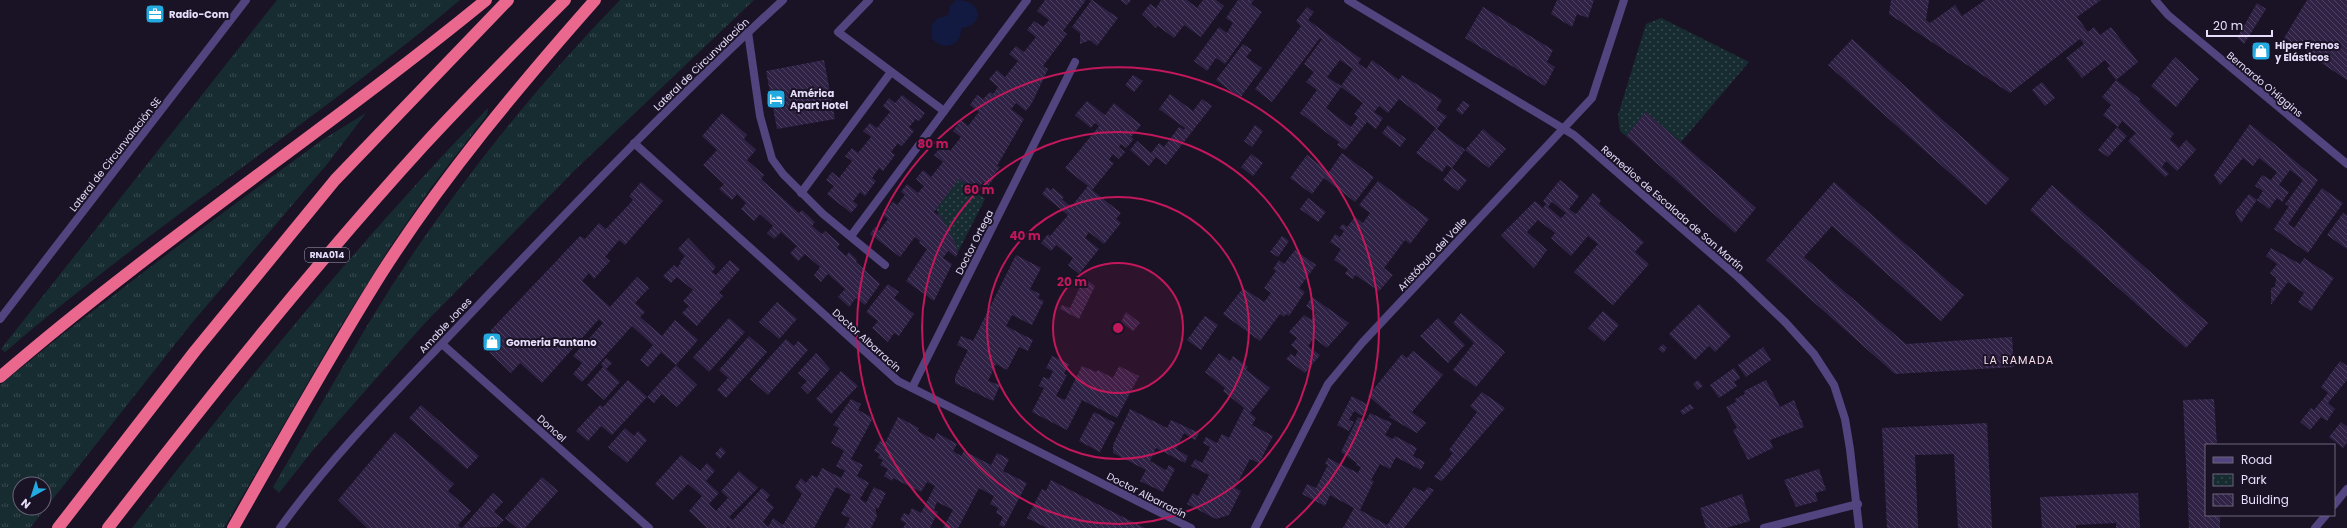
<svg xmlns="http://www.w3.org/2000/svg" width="2347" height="528" font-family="Poppins,sans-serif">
  <defs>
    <pattern id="grass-tufts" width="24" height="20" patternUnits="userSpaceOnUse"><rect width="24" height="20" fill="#172c30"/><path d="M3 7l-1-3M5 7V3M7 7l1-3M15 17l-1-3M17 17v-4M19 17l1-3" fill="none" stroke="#394a4f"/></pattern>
    <pattern id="park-dots" width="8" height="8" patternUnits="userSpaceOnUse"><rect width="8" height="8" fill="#172c30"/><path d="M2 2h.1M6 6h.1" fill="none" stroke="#394a4f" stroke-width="1.8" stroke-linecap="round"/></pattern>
    <pattern id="building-back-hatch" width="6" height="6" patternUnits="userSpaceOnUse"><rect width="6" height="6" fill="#302245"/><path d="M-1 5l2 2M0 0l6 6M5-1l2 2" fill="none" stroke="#4e4261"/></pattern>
  </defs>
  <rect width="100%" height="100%" fill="#1a1326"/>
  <!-- grass -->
  <g fill="url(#grass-tufts)" fill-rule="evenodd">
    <path d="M277 0H460C313 123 150 227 5 352L1 349Z"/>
    <path d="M620 0H754L576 169 424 324 313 450 279 493 273 487C328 394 379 298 443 211 497 136 556 66 620 0Z"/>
    <path d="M488 108 487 115 430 189 390 247 336 334 224 528H132C244 383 360 240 488 108Z"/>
    <path d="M366 113 328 163 191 324 30 528H0V385L63 334 174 249 322 140ZM20 484H44V508H20Z"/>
  </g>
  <!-- park -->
  <g fill="url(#park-dots)">
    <path d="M1661 18 1749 62 1681 142 1647 113 1626 136 1620 131 1618 115 1646 24Z"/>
    <path d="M959 179 985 199 958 252 953 238 936 209Z"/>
  </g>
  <!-- water -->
  <path fill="#121a41" d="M956 0C985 0 983 27 961 28 962 46 942 52 932 38V25L938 18 948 16 950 6Z"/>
  <!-- building -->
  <g fill="url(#building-back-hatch)" fill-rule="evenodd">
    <path d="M1045 0H1086L1063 31 1067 34 1043 66 1048 69 1032 103 1026 111 1016 103 1011 109 1024 119 997 166 1000 167 993 176 995 177 988 186 983 182 978 189 973 190 959 179 934 212 938 215 939 213 953 238 958 252 956 257 948 251 943 258 952 264 934 301 906 281 927 249 919 243 920 241 915 237 900 257 870 234 875 227 879 231 888 219 883 215 893 202 897 205 905 195 901 192 907 184 918 193 924 186 916 179 923 170 931 177 943 162 934 155 943 145 950 151 961 137 953 131 961 120 968 126 979 112 970 105 977 95 983 99 990 92 993 94 998 87 989 79 997 70 1005 77 1018 61 1009 54 1016 46 1024 52 1036 37 1027 30 1034 21 1043 27 1049 20 1037 11Z"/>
    <path d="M1089 0H1092L1118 18 1097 46 1090 40 1080 44V33L1072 27 1091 1Z"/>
    <path d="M1120 0H1131L1127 5Z"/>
    <path d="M1161 0H1187L1197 8 1203 0H1216L1224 6 1201 37 1184 25 1174 38 1158 26 1156 28 1142 14 1150 4 1156 8Z"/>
    <path d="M1238 0H1254L1251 4 1262 12 1225 64 1216 58 1207 71 1194 61 1219 27 1227 33 1233 23 1226 18Z"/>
    <path d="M1557 0H1594L1588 18 1577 14 1572 27 1551 14Z"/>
    <path d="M1891 0H1929L1926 20 1930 23 1955 5 1962 16 1985 0H2101L2077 17 2088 32 2094 27 2100 35 2111 27 2138 62 2116 80 2107 68 2110 66 2105 60 2082 78 2066 58 2084 44 2080 39 2010 93 1889 14Z"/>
    <path d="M2307 0H2347V80L2317 60 2318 58 2284 38Z"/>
    <path d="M2257 3 2266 9 2244 44 2237 38Z"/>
    <path d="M1307 7 1314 12 1308 20 1361 59 1358 63 1366 69 1372 60 1399 80 1402 75 1442 100 1436 110 1447 116 1437 129 1465 150 1483 129 1506 149 1489 168 1465 150 1452 168 1467 180 1458 191 1443 180 1452 168 1447 165 1442 172 1416 153 1436 128 1399 99 1388 113 1379 106 1374 112 1383 118 1376 129 1367 122 1345 150 1337 145 1339 142 1300 113 1317 90 1306 82 1314 72 1304 64 1322 39 1320 38 1272 102 1255 89 1301 26 1296 21ZM1340 60 1353 69 1341 86 1327 77ZM1341 87 1363 103 1354 114 1358 117 1351 127 1326 108Z"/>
    <path d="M1483 7 1553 50 1547 62 1555 67 1545 86 1465 38Z"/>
    <path d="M1852 39 2009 179 1986 205 1828 65Z"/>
    <path d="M1243 44 1252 50 1246 57 1262 68 1240 98 1216 80Z"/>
    <path d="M2175 57 2199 79 2176 107 2151 86Z"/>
    <path d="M824 60 835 119 777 129 766 71Z"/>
    <path d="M1133 75 1143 81 1134 92 1125 85Z"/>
    <path d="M2116 80 2140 99 2139 101 2174 134 2170 139 2179 148 2186 140 2196 150 2177 171 2166 161 2162 167 2169 174 2165 177 2128 141 2136 133 2122 121 2118 127 2103 115 2111 105 2102 97Z"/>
    <path d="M2042 82 2055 98 2045 106 2032 90Z"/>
    <path d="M1170 94 1193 111 1202 99 1212 106 1166 165 1156 157 1149 166 1130 150 1137 141 1151 153 1159 143 1164 147 1179 127 1184 130 1185 128 1159 109Z"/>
    <path d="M902 95 925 113 919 121 916 119 909 127 914 131 902 146 898 143 891 152 895 155 883 171 879 168 872 178 876 181 865 196 860 192 853 201 858 205 851 213 827 194 834 186 826 180 832 172 839 178 852 161 845 156 852 148 858 153 871 137 863 131 870 123 877 128 890 112 883 106 889 98 895 103Z"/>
    <path d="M1087 101 1105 115 1114 103 1141 125 1131 137 1134 139 1126 148 1121 144 1119 147 1125 152 1119 159 1113 154 1109 160 1114 163 1092 190 1121 213 1116 219 1121 223 1104 244 1089 232 1085 238 1099 249 1079 274 1068 265 1073 258 1056 245 1051 251 1041 243 1048 234 1050 236 1068 215 1042 194 1047 187 1051 190 1053 188 1064 197 1062 199 1071 207 1088 186 1065 168 1099 126 1095 123 1091 128 1075 115Z"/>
    <path d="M1463 101 1470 105 1462 115 1456 110Z"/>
    <path d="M1646 112 1756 208 1735 233 1626 136Z"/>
    <path d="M722 113 747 135 744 139 756 150 747 160 764 175 761 179 799 213 802 210 815 222 812 226 822 234 825 231 840 244 837 248 846 256 849 252 857 260 856 262 880 284 865 305 856 298 849 307 838 297 845 289 828 274 821 282 814 275 820 267 805 254 798 261 790 253 797 246 781 232 774 239 767 233 773 226 760 214 754 221 741 209 746 203 737 194 732 200 719 189 724 184 703 165 717 150 702 136Z"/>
    <path d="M2250 124 2318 180 2288 224 2294 228 2322 188 2343 203 2308 253 2274 229 2289 206 2285 204 2303 180 2290 170 2279 185 2289 192 2282 202 2277 198 2269 209 2257 200 2263 191 2255 186 2262 175 2271 180 2277 172 2259 158 2253 166 2243 158 2220 185 2214 175Z"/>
    <path d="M1255 125 1263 131 1252 147 1244 141Z"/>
    <path d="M1388 125 1406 139 1400 147 1382 133Z"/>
    <path d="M2117 127 2127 136 2108 157 2098 150Z"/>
    <path d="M1342 153 1374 177 1355 202 1324 178 1312 194 1290 178 1307 155 1329 172Z"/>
    <path d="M1251 154 1263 163 1253 176 1241 167Z"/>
    <path d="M1560 180 1579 196 1569 209 1576 214 1593 193 1601 200 1599 204 1644 242 1635 252 1649 264 1613 305 1574 272 1598 244 1588 236 1571 256 1551 238 1555 233 1538 220 1527 232 1547 250 1534 268 1501 235 1535 201 1543 208 1546 204 1543 201ZM1552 202 1566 213 1561 218 1548 207Z"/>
    <path d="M1378 181 1429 219 1410 244 1405 240 1384 268 1393 275 1379 291 1355 275 1353 279 1345 274 1348 269 1334 260 1341 249 1330 242 1335 234 1340 237 1344 231 1339 228 1343 224 1347 227 1355 217 1363 223 1370 213 1359 205Z"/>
    <path d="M641 182 663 201 625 245 619 240 605 257 610 261 594 279 589 273 582 281 610 307 637 277 649 288 635 303 645 312 640 317 662 336 675 320 698 340 676 365 661 352 648 367 640 360 653 345 632 326 582 382 573 374 582 363 573 356 603 323 599 319 542 383 520 363 511 373 490 353 491 330 580 236 585 239 599 223 606 229 633 200 629 196Z"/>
    <path d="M1834 182 1964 295 1941 321 1832 226 1804 257 1906 344 2012 337 2014 367 1895 374 1766 260Z"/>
    <path d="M2052 185 2208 323 2186 348 2030 210Z"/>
    <path d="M2249 194 2257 200 2241 223 2235 212Z"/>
    <path d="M1308 198 1326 212 1318 222 1300 209Z"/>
    <path d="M2343 213 2347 216V249L2327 235Z"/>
    <path d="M1282 236 1289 241 1278 257 1270 252Z"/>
    <path d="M688 238 716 267 712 272 716 275 730 260 740 269 719 293 723 296 697 326 682 313 689 306 683 301 693 290 677 277 671 283 663 276 674 265 677 268 681 263 680 262 685 256 678 249Z"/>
    <path d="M2271 248 2300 264 2304 258 2334 278 2311 311 2298 302 2304 293 2288 282 2271 305V288L2275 287 2276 278 2270 273 2277 264 2266 256Z"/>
    <path d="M1295 250 1316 265 1299 288 1305 292 1289 316 1286 314 1284 317 1280 314 1260 341 1223 314 1243 288 1264 302 1271 293 1264 288 1276 271 1273 269 1279 260 1284 264Z"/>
    <path d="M1016 255 1041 268 1030 289 1040 294 1038 298 1044 301 1032 325 1012 315 1006 326 1033 340 1028 351 1019 347 1007 370 996 364 988 381 1000 385 993 401 955 383V377L968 350 957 345 961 336 973 341Z"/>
    <path d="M1084 278 1095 286 1079 319 1060 309 1062 305 1070 308Z"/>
    <path d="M888 284 899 292 894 298 914 314 899 336 894 333 888 342 872 328 878 321 866 312Z"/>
    <path d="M1312 297 1349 323 1327 348 1314 338 1308 346 1320 355 1305 373 1286 359 1291 354 1295 357 1298 351 1291 345 1297 338 1289 332 1304 315 1311 320 1316 313 1306 306Z"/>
    <path d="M777 302 797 319 779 339 759 322Z"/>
    <path d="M1699 304 1731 336 1715 352 1709 346 1695 360 1669 334Z"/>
    <path d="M1603 311 1619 325 1604 342 1588 328Z"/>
    <path d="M1126 312 1140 323 1133 331 1121 322Z"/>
    <path d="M1461 313 1505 352 1476 387 1453 370 1474 343 1453 323Z"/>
    <path d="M1205 316 1218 325 1201 350 1187 340Z"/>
    <path d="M729 318 745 332 709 372 693 357Z"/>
    <path d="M1438 318 1465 345 1448 363 1420 336Z"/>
    <path d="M749 336 767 352 726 398 717 390 728 378 719 370Z"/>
    <path d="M786 339 794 346 798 341 808 350 768 395 750 379Z"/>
    <path d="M1663 344 1667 348 1663 353 1658 349Z"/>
    <path d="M1763 347 1771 360 1746 377 1738 365Z"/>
    <path d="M1413 351 1443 375 1412 412 1426 423 1417 433 1389 417 1391 415 1368 396 1402 354 1407 358Z"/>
    <path d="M816 353 830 369 808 394 801 387 807 381 798 373Z"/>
    <path d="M1219 353 1230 361 1233 356 1248 367 1246 370 1270 388 1250 413 1256 418 1252 425 1273 436 1259 463 1250 459 1235 488 1241 491 1229 515 1216 519 1187 504 1193 493 1198 496 1209 475 1191 466 1195 459 1202 463 1210 447 1203 443 1206 437 1217 443 1222 434 1229 438 1244 408 1223 391 1225 388 1205 372Z"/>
    <path d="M1052 356 1069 364 1064 374 1067 375 1056 396 1065 400 1082 366 1096 372 1098 370 1113 378 1119 366 1139 376 1117 418 1082 400 1067 430 1032 412 1044 388 1039 386 1043 377 1049 379 1053 371 1046 368Z"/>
    <path d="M606 358 612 363 606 369 620 382 604 400 587 385 603 367 601 364Z"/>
    <path d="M2340 361 2347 366V380L2328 403 2335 409 2327 421 2321 417 2310 430 2300 422 2311 408 2314 410 2328 393 2321 387Z"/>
    <path d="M676 365 697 385 677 407 662 394 654 403 647 397Z"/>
    <path d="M1734 368 1740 378 1734 382 1737 386 1719 398 1710 385Z"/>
    <path d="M841 371 858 386 831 414 816 399Z"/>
    <path d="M628 380 647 397 612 435 601 426 588 441 576 431 600 405 603 407Z"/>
    <path d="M1698 380 1703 386 1698 390 1693 384Z"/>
    <path d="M1766 380 1780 407 1794 400 1804 427 1770 440 1773 448 1748 460 1733 430 1737 428 1726 407 1736 402 1735 399 1745 394 1744 391Z"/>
    <path d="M1482 392 1505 408 1442 481 1434 477 1453 453 1449 450 1477 412 1470 406Z"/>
    <path d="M1352 396 1368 405 1362 416 1354 411 1349 420 1354 422 1349 431 1337 425Z"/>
    <path d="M851 399 861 404 858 410 873 418 851 459 863 465 857 476 869 483 860 499 866 503 874 487 886 493 878 509 875 507 877 516 871 528H845L850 518 841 514 851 495 836 487 814 528H730L728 526 726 528H707L689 511 702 496 688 484 673 500 655 484 681 455 700 471 707 463 715 471 706 481 719 493 709 504 716 511 728 498 721 491 739 471 758 488 729 517 733 520 762 488 770 495 766 500 774 507 763 522 768 527 773 518 783 525 802 494 795 487 801 478 806 483 812 475 817 478 822 468 841 478 845 471 836 466 844 451 831 443 839 428 833 425Z"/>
    <path d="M2214 399 2217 445H2206V515H2220V528H2189L2183 400Z"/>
    <path d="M1690 404 1694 408 1683 415 1680 411Z"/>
    <path d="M421 405 479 456 467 469 409 418Z"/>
    <path d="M1130 409 1167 428 1171 420 1199 433 1195 440 1184 433 1176 449 1188 456 1185 463 1156 448 1150 461 1166 470 1169 465 1175 469 1163 492 1140 481 1146 470 1113 453V445Z"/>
    <path d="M1094 412 1115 423 1100 452 1079 441Z"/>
    <path d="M1370 413 1392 423 1385 435 1393 439 1395 436 1417 448 1413 456 1425 462 1421 470 1396 457 1390 469 1380 464 1371 480 1374 481 1360 510 1387 525 1414 487 1424 492 1428 487 1434 490 1404 528H1343L1354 508 1330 495 1325 506 1302 494 1307 484 1316 488 1328 465 1325 464 1328 458 1358 473 1361 467 1356 465 1357 463 1341 452 1358 417 1366 421Z"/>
    <path d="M898 417 919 428 918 431 934 440 937 433 957 444 953 451 961 456 964 451 991 465 997 453 1009 459 1003 471 1027 483 1004 527 999 525 1003 517 996 513 998 508 990 504 994 496 979 488 958 528H943L953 510 937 502 934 510 938 512 930 528H903L906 523 900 520 904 513 909 515 912 508 921 513 935 486 927 482 921 492 893 478 892 481 884 476 888 469 880 465 883 460 878 458 880 454 874 451 880 441 885 443Z"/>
    <path d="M2341 422 2347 427V443L2343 448 2329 437Z"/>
    <path d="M1987 423 1992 528H1958L1954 454 1915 455 1918 528H1887L1882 428Z"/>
    <path d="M625 428 634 436 638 431 647 440 627 463 608 447Z"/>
    <path d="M395 432 454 484 448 491 471 511 458 525 461 528H367L338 500Z"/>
    <path d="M721 447 726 452 720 459 715 454Z"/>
    <path d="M1819 469 1826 490 1815 493 1818 501 1796 507 1784 480Z"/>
    <path d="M542 477 558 491 525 528H517L505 518Z"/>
    <path d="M1051 480 1105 508 1145 528H1047L1027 518 1042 489 1046 491Z"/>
    <path d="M493 493 503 502 494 512 504 520 497 527 462 528Z"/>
    <path d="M2138 493 2140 528H2116V523L2076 525V528H2042L2040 497Z"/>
    <path d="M1742 494 1750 521 1726 528H1706L1700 508Z"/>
  </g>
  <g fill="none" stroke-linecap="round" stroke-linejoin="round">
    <!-- service -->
    <g stroke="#52457f" stroke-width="8">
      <path d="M869 0 838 32 944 111"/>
      <path d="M748 32 760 116 772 159 783 174 823 214 885 265"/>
      <path d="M801 193 891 72"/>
      <path d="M851 236 1027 0"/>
    </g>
    <!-- minor -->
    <g stroke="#52457f" stroke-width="8">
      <path d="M1348 0 1574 135 1738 277 1786 323 1814 354 1834 385 1845 419 1850 449 1859 528"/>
      <path d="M2155 0 2168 15 2347 164"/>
      <path d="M634 143 898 381 1191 528"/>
      <path d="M442 344 649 528"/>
      <path d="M912 388 1075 62"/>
      <path d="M2334 505 2347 489"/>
      <path d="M1255 528 1328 384 1362 343 1592 98 1624 0"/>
      <path d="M1764 528 1858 504"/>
      <path d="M2315 528 2326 515"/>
    </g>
    <!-- tertiary -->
    <g stroke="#52457f" stroke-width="8">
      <path d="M0 319 246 0"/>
      <path d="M280 528C336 450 406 382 472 312 573 205 675 99 783 0"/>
    </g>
    <!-- motorway -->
    <g stroke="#ea688e" stroke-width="12">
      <path d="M0 377C155 243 327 130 486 0"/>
      <path d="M58 528 195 351 335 180 508 0"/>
      <path d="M108 528C209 397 312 268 423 146 469 96 517 48 565 0"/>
      <path d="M233 528C281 443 329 357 381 274 443 177 519 86 595 0"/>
    </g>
  </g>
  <!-- distance rings -->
  <circle cx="1118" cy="328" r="65" fill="#c2185b" fill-opacity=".12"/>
  <g fill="none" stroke="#c2185b" stroke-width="2">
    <circle cx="1118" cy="328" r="65"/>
    <circle cx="1118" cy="328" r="131"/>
    <circle cx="1118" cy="328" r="196"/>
    <path d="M950 528A261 261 0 1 1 1286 528"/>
  </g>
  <!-- icons -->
  <defs>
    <g id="office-square" transform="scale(1)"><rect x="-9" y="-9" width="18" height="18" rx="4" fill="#23aae1" stroke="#1a1326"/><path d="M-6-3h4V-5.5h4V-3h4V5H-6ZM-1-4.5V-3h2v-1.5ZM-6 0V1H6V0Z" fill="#fff"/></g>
    <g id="shop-square" transform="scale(1)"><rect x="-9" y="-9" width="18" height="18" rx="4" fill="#23aae1" stroke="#1a1326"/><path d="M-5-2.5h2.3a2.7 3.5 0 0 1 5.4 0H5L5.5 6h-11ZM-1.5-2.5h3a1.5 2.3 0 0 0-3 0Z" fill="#fff"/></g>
    <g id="hotel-square" transform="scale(1)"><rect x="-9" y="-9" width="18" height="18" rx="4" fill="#23aae1" stroke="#1a1326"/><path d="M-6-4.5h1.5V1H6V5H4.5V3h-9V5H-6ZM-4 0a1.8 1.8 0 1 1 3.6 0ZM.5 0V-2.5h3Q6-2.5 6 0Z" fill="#fff"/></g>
  </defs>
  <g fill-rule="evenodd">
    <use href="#office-square" x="155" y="14"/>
    <use href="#shop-square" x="2261" y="51"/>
    <use href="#hotel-square" x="776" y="99"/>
    <use href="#shop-square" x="492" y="342"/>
  </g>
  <g text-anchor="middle" stroke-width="4" stroke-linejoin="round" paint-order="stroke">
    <!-- shield labels -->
    <rect fill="#1a1326" stroke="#a9a0ba" stroke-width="1" x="305" y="248" width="44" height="14" rx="3"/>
    <g font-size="9" font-weight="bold" fill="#e6ddfa">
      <text x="327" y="258">RNA014</text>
    </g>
    <!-- poi labels -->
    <g font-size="10" font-weight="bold" fill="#e6ddfa" stroke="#1a1326" text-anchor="start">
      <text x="169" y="18">Radio-Com</text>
      <text x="2275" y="49">Hiper Frenos<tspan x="2275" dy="12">y Elásticos</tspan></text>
      <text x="790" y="97">América<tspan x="790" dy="12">Apart Hotel</tspan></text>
      <text x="506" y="346">Gomeria Pantano</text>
    </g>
    <!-- street labels -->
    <g font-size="10" fill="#e6ddfa" stroke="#1a1326">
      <text transform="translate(701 64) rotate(-44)" y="4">Lateral de Circunvalación</text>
      <text transform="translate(2265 84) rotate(40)" y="4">Bernardo O'Higgins</text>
      <text transform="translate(115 154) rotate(-52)" y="4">Lateral de Circunvalación SE</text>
      <text transform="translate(1673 208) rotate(41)" y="4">Remedios de Escalada de San Martín</text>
      <text transform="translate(974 242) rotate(-63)" y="4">Doctor Ortega</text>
      <text transform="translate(1432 254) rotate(-47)" y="4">Aristóbulo del Valle</text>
      <text transform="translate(445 325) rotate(-47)" y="4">Amable Jones</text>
      <text transform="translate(867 340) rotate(42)" y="4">Doctor Albarracín</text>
      <text transform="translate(552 428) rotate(42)" y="4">Doncel</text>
      <text transform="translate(1147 495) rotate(27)" y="4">Doctor Albarracín</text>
    </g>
    <!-- neighbourhood labels -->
    <g font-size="11" letter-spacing="1" fill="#fbdfeb" stroke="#1a1326">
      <text x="2019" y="364">LA RAMADA</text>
    </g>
  </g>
  <circle cx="1118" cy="328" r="6" fill="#c2185b" stroke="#1a1326" stroke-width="2"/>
  <g font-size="12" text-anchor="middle" font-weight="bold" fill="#c2185b" stroke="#1a1326" stroke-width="4" stroke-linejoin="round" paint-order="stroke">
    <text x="933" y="148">80 m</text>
    <text x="979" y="194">60 m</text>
    <text x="1025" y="240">40 m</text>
    <text x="1072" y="286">20 m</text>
  </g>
  <!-- legend -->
  <rect x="2205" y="444" width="130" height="72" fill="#1a1326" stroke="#6c647b"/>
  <rect x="2213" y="457" width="20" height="6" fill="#52457f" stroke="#6c647b"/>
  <text x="2241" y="464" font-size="12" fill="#e6ddfa">Road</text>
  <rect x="2213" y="474" width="20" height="12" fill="url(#park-dots)" stroke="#6c647b"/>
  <text x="2241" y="484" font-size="12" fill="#e6ddfa">Park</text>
  <rect x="2213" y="494" width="20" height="12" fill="url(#building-back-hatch)" stroke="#6c647b"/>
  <text x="2241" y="504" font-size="12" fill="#e6ddfa">Building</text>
  <!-- north arrow -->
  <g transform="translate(32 496) rotate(219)"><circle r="19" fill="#1a1326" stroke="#6c647b"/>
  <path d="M0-3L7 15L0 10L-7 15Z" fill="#23aae1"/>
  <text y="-6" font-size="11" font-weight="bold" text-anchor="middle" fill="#e6ddfa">N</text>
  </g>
  <!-- scale -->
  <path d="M2207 30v6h65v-6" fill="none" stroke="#e6ddfa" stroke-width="2"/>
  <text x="2213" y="30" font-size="12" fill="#e6ddfa" stroke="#1a1326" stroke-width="3" paint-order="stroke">20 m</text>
</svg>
